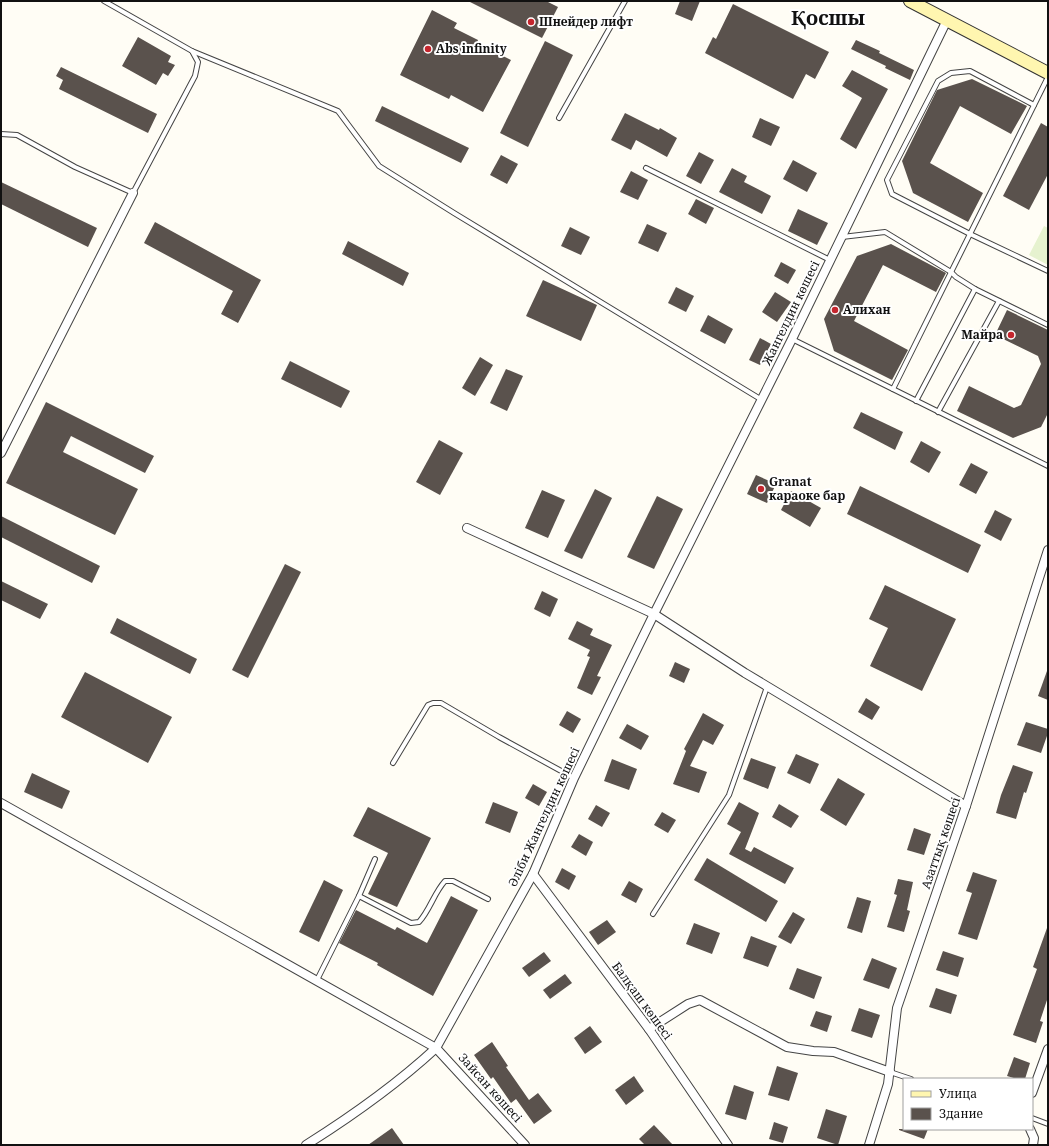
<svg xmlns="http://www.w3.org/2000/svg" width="1049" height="1146" font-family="'Noto Serif',serif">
  <rect width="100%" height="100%" fill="#fffdf5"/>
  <!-- pitch -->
  <path fill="#e6f2cf" d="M1044 226 1048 228V265L1029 255Z"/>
  <!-- building -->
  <g fill="#5a524d">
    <path d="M468 1H546L558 7 542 38Z"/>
    <path d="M680 1H700L692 21 675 14Z"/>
    <path d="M733 4 829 52 815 79 806 74 793 99 705 53 713 37 716 39Z"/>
    <path d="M432 10 457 23 454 28 478 40 477 43 511 60 483 112 451 95 449 99 400 75Z"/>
    <path d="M138 37 171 56 168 62 175 65 168 76 163 73 156 85 122 66Z"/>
    <path d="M856 40 880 51 879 53 914 70 910 80 885 68 886 66 851 49Z"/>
    <path d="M545 41 573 55 528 147 500 133Z"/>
    <path d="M61 67 157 114 148 133 59 89 63 80 56 76Z"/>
    <path d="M852 70 888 89 856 149 840 139 862 98 842 86Z"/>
    <path d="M972 79 1027 106 1011 134 960 106 930 163 983 193 968 222 913 193 902 161 937 90Z"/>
    <path d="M382 106 469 148 461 163 375 121Z"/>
    <path d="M625 113 659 130 660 128 677 138 667 157 636 140 631 150 611 140Z"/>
    <path d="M760 118 780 127 771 146 752 137Z"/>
    <path d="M1041 123 1048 127V174L1029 210 1003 196Z"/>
    <path d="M699 152 714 160 701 184 686 176Z"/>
    <path d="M501 155 518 164 507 184 490 175Z"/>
    <path d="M793 160 817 173 807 192 783 179Z"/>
    <path d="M732 168 747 176 744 182 771 196 762 214 719 192Z"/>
    <path d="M631 171 648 180 638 200 620 192Z"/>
    <path d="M1 182 97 228 88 247 1 204Z"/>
    <path d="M696 199 714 208 706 224 688 214Z"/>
    <path d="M798 209 828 223 817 245 788 231Z"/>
    <path d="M155 222 261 280 238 323 221 314 233 291 144 243Z"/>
    <path d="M647 224 667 233 658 252 638 243Z"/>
    <path d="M570 227 590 237 581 255 561 246Z"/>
    <path d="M348 241 409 273 403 286 342 254Z"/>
    <path d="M891 244 946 273 936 292 883 265 854 321 908 350 892 380 834 351 824 319 857 256Z"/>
    <path d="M781 262 796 270 788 284 774 276Z"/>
    <path d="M543 280 597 305 581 341 526 316Z"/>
    <path d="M676 287 694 296 686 312 668 303Z"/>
    <path d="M775 292 791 302 777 322 762 312Z"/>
    <path d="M1007 310 1048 330V413L1041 427 1013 438 957 411 969 386 1014 408 1021 405 1041 364 1038 356 995 335Z"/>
    <path d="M708 315 733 329 725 344 700 331Z"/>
    <path d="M760 338 771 344 760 365 749 360Z"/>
    <path d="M480 357 493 365 475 396 462 388Z"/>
    <path d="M290 361 350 391 341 408 281 379Z"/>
    <path d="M506 369 523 376 507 411 490 403Z"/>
    <path d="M46 402 154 456 145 473 71 436 63 452 138 489 115 535 6 483Z"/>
    <path d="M861 412 903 432 895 450 853 428Z"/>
    <path d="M439 440 463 453 440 495 416 482Z"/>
    <path d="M921 441 941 452 929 473 910 462Z"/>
    <path d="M971 463 988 472 976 494 959 485Z"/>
    <path d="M756 475 776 484 767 503 747 494Z"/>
    <path d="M860 486 981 545 968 573 847 514Z"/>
    <path d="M595 489 612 498 582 559 564 551Z"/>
    <path d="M542 490 565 500 548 538 525 528Z"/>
    <path d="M791 491 821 508 810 527 781 510Z"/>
    <path d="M657 496 683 509 654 569 627 557Z"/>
    <path d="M995 510 1012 519 1001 541 984 532Z"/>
    <path d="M1 516 100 566 92 583 1 537Z"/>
    <path d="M285 564 301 572 248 678 232 670Z"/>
    <path d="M1 581 48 604 40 619 1 600Z"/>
    <path d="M885 585 956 619 922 691 870 666 888 628 869 619Z"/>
    <path d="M542 591 558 599 550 617 534 609Z"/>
    <path d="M117 618 197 659 190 674 110 633Z"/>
    <path d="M577 621 593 629 590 635 612 645 597 676 601 677 592 695 577 688 590 657 587 656 590 650 568 639Z"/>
    <path d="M675 662 690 669 684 683 669 676Z"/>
    <path d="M1047 671H1048V700L1038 696Z"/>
    <path d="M85 672 172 717 148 763 61 717Z"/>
    <path d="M866 698 880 707 872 720 858 712Z"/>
    <path d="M567 711 581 719 573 733 559 725Z"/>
    <path d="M703 713 724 725 713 745 703 740 690 766 707 772 699 793 673 784 686 751 684 749Z"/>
    <path d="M1026 722 1048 729V733L1041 753 1017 745Z"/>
    <path d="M627 724 649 736 641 750 619 738Z"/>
    <path d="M796 754 819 764 810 784 787 773Z"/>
    <path d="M751 758 776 767 768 789 743 779Z"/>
    <path d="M612 759 637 769 629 790 604 781Z"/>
    <path d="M1013 765 1033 772 1026 793 1024 792 1016 819 996 813 1001 795Z"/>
    <path d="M32 773 70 791 62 809 24 792Z"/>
    <path d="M838 778 865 794 846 826 820 810Z"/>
    <path d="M533 784 547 792 539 806 525 798Z"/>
    <path d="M493 802 518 812 510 833 485 823Z"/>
    <path d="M739 802 759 813 745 849 751 852 754 847 794 868 785 884 729 854 741 832 727 824Z"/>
    <path d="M779 804 799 816 791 828 772 817Z"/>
    <path d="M596 805 610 813 602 827 588 819Z"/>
    <path d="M368 807 431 838 397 907 368 894 388 853 353 836Z"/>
    <path d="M662 812 676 820 668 833 654 825Z"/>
    <path d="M914 828 931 834 924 855 907 850Z"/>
    <path d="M579 834 593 842 586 856 571 847Z"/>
    <path d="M707 858 778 901 766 922 694 880Z"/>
    <path d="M562 868 576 876 569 890 555 882Z"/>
    <path d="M973 872 997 880 977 940 958 934 972 893 966 891Z"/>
    <path d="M898 879 913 882 907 910 910 911 904 932 887 927 897 895 894 894Z"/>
    <path d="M324 880 343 890 319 942 299 932Z"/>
    <path d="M629 881 643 889 636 903 621 895Z"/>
    <path d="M451 896 478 910 433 996 377 965 378 963 339 943 356 910 395 930 397 927 427 943Z"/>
    <path d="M857 897 871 901 862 933 847 928Z"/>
    <path d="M793 912 805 919 791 944 778 937Z"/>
    <path d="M607 920 616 932 598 945 589 932Z"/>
    <path d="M694 923 720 933 712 954 686 944Z"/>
    <path d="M1047 928H1048V997L1040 1021 1043 1022 1036 1043 1013 1035 1037 969 1033 967Z"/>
    <path d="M751 936 777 946 768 967 743 958Z"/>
    <path d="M943 951 964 958 958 977 936 970Z"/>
    <path d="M544 952 551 961 529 977 522 968Z"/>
    <path d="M872 958 897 968 889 989 863 980Z"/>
    <path d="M797 968 822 977 814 999 789 989Z"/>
    <path d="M565 974 572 983 550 999 543 990Z"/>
    <path d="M936 988 957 995 951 1014 929 1007Z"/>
    <path d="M859 1008 880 1015 872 1038 851 1031Z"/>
    <path d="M816 1011 832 1016 827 1032 810 1026Z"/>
    <path d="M590 1026 602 1042 585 1054 574 1038Z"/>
    <path d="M492 1042 508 1066 506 1067 529 1100 538 1093 552 1111 534 1124 516 1099 511 1103 493 1077 491 1079 474 1055Z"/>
    <path d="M1014 1057 1030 1063 1025 1079H1017L1007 1076Z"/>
    <path d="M777 1066 798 1073 789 1101 768 1095Z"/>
    <path d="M634 1076 644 1091 626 1105 615 1090Z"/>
    <path d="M734 1085 754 1092 746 1120 725 1114Z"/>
    <path d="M826 1109 847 1116 838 1145 817 1138Z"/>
    <path d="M774 1122 788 1127 783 1143 769 1139Z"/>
    <path d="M654 1125 673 1145H645L639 1139Z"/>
    <path d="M392 1128 404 1145H368Z"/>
    <path d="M899 1129H928L924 1139 899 1130Z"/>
  </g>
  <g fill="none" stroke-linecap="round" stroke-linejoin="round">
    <!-- service casing -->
    <g stroke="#444" stroke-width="6">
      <g id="service">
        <path d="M192 51 338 111 379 166 454 213 762 400"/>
        <path d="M1034 105 970 71 951 73 938 81 887 180 892 194 970 234 1048 271"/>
        <path d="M559 118 625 1"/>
        <path d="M1 134 17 135 75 167 133 193 195 76 198 62 192 51 104 1"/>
        <path d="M646 168 830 260"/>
        <path d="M842 237 885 232 951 272 956 277 975 289 1048 325"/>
        <path d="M792 339 1048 466"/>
        <path d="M893 389 1048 77"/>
        <path d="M916 401 975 289"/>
        <path d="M938 412 999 301"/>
        <path d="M393 763 428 705 433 703H441L499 737 574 778"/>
        <path d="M359 896 411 923 419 922C430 910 434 893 445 881H453L488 899"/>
        <path d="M653 914 729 795 767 687"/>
        <path d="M317 980 359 896 375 859"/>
        <path d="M890 1072 911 1079"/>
        <path d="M1032 1118 1048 1124"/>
      </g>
    </g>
    <!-- minor casing -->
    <g stroke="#444" stroke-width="10">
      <g id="minor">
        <path d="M1 453 133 193"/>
        <path d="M467 528 654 614 745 673 966 806"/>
        <path d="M1 803 436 1048 525 1145"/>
        <path d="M533 874 649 1029 728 1145"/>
        <path d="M649 1029 688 1004 700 1000 787 1047 813 1051 834 1052 890 1072"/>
        <path d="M1032 1093 1048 1049"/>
        <path d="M1030 1129 1034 1138 1033 1145"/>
        <path d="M306 1145C352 1116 396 1085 436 1048L533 874 574 778 654 614 792 339 947 20"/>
        <path d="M869 1145 888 1084 897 1008 966 806 1048 550"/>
      </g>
    </g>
    <!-- secondary casing -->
    <g stroke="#333" stroke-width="14">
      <path id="secondary" d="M910 1 1048 73"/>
    </g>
    <!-- service -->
    <use href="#service" stroke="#fff" stroke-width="4"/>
    <!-- minor -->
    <use href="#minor" stroke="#fff" stroke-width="8"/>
    <!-- secondary -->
    <use href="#secondary" stroke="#fff6b0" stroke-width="12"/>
  </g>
  <!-- markers -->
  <g fill="#c4262e" stroke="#fff" stroke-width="1.5">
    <circle cx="531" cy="22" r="4"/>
    <circle cx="428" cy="49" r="4"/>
    <circle cx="835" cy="310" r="4"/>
    <circle cx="1011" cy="335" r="4"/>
    <circle cx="761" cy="489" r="4"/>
  </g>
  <g text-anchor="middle" stroke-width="4" stroke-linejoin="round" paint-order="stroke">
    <!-- poi labels -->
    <g font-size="12" font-weight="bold" fill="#111" stroke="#fff" text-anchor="start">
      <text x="539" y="26">Шнейдер лифт</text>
      <text x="436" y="53">Abs infinity</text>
      <text x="843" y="314">Алихан</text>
      <text x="1003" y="339" text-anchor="end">Майра</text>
      <text x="769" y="486">Granat<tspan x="769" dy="14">караоке бар</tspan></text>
    </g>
    <!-- street labels -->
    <g font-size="12" fill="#111" stroke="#fff">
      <text transform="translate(791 313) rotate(-64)" y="4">Жангелдин көшесі</text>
      <text transform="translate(544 817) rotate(-65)" y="4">Әліби Жангелдин көшесі</text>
      <text transform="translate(941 843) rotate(-71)" y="4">Азаттық көшесі</text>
      <text transform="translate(642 1001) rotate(54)" y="4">Балқаш көшесі</text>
      <text transform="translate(490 1088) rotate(48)" y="4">Зайсан көшесі</text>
    </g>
    <!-- town labels -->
    <g font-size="20" font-weight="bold" fill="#111" stroke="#fff">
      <text x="828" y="25">Қосшы</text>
    </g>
  </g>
  <!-- border -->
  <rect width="1049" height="1146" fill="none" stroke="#111111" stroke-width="4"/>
  <!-- legend -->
  <rect x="903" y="1078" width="130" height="52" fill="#ffffff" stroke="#a0a0a0"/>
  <rect x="911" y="1091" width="20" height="6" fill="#fff6b0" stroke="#a0a0a0"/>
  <text x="939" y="1098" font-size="12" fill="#111111">Улица</text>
  <rect x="911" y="1108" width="20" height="12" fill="#5a524d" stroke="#a0a0a0"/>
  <text x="939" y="1118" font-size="12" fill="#111111">Здание</text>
</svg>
